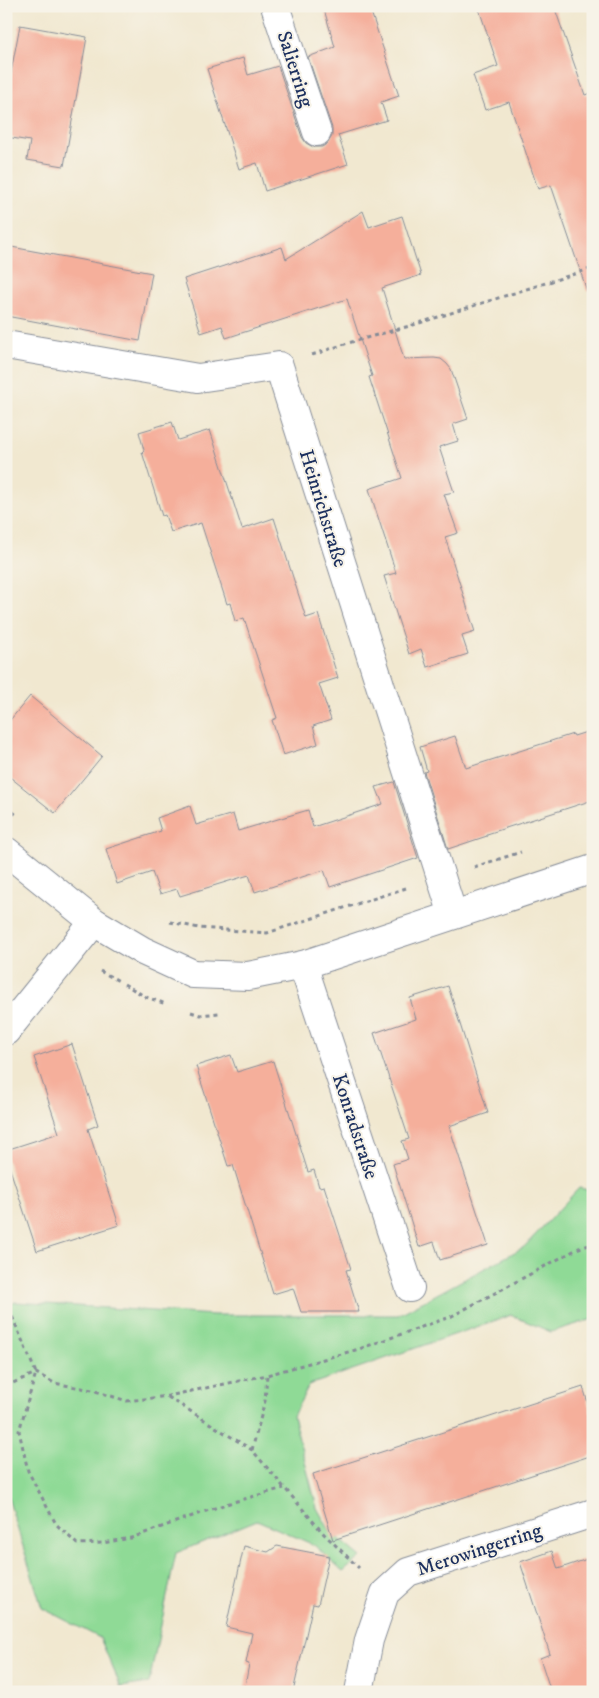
<svg xmlns="http://www.w3.org/2000/svg" width="599" height="1698" font-family="'IM FELL DW Pica',serif">
  <rect width="100%" height="100%" fill="#f7f3e8"/>
  <filter id="ink" filterUnits="userSpaceOnUse"><feTurbulence type="fractalNoise" baseFrequency=".02" numOctaves="2"/><feDisplacementMap in="SourceGraphic" scale="10" xChannelSelector="R" yChannelSelector="G"/><feConvolveMatrix kernelMatrix="1 2 1 2 8 2 1 2 1" color-interpolation-filters="sRGB"/></filter>
  <filter id="wash" filterUnits="userSpaceOnUse"><feTurbulence type="fractalNoise" baseFrequency=".0096" numOctaves="4" result="noise"/><feDisplacementMap in="SourceGraphic" scale="20" xChannelSelector="R" yChannelSelector="G"/><feGaussianBlur stdDeviation="1.12" result="paint"/><feColorMatrix in="noise" values="0 0 0 0 0 0 0 0 0 0 0 0 0 0 0 0 0 1.4 0 .05"/><feComposite in="paint" operator="in"/></filter>
  <g filter="url(#wash)">
    <rect width="100%" height="100%" fill="#f1e8d0"/>
    <!-- green -->
    <path fill="#8fda96" stroke="#55847a" d="M579 1188 593 1191V1319L551 1332 511 1315 309 1385 293 1416 317 1508 330 1531 361 1557 343 1572 314 1545 257 1520 176 1553 149 1683 121 1687 100 1638 42 1608 6 1491V1305L16 1302 214 1315H398L524 1247Z"/>
    <g id="blocks">
      <!-- building -->
      <g fill="#f5af9b">
        <path d="M323 6H369L399 96 381 102 387 120 338 135 348 164 265 191 257 163 239 169 207 69 243 58 248 75 278 66 302 137 306 143 313 147H322L328 143 332 136V128L308 57 335 47Z"/>
        <path d="M478 6H554L585 95 593 92V290L587 291 551 185 538 189 509 102 485 110 473 75 498 66Z"/>
        <path d="M20 25 87 37 64 166 27 160 30 141 6 137V98Z"/>
        <path d="M363 211 369 227 402 216 421 275 382 288 404 359 434 358 441 359 447 364 451 369 468 419 453 424 458 441 439 447 454 492 444 494 458 533 445 537 475 632 462 636 468 654 427 667 421 649 409 654 384 576 396 573 369 489 402 478 369 377 372 376 347 299 226 338 222 326 201 333 184 279 282 247 286 259Z"/>
        <path d="M6 246 152 273 140 341 6 316Z"/>
        <path d="M172 422 178 440 210 430 242 529 274 518 306 618 318 614 338 678 319 684 331 720 313 726 318 744 283 755 272 720 277 718 244 618 235 621 230 603 227 604 201 523 171 532 165 515 162 516 142 452 144 450 139 432Z"/>
        <path d="M30 696 102 756 55 813 6 774V725Z"/>
        <path d="M593 730V800L487 834V836L448 849 424 772 427 771 420 747 455 736 466 768 573 734 574 736Z"/>
        <path d="M394 782 418 858 330 887 324 870 255 892 249 875 180 896 177 889 160 894 152 872 117 884 106 849 161 831 157 818 190 806 196 825 233 814 238 831 308 810 313 827 383 804 376 787Z"/>
        <path d="M448 986 488 1113 449 1126 488 1245 440 1260 434 1242 419 1247 393 1164 408 1159 402 1141 409 1139 374 1033 416 1019 410 998Z"/>
        <path d="M72 1044 98 1125 88 1129 119 1225 37 1251 6 1157V1150L59 1133 34 1057Z"/>
        <path d="M231 1055 237 1072 273 1061 308 1172 314 1170 319 1187 324 1186 351 1269 346 1270 359 1312H301L293 1288 273 1294 233 1165 228 1166 196 1066Z"/>
        <path d="M583 1387 593 1419V1455L333 1540 313 1474Z"/>
        <path d="M244 1546 268 1552 277 1546 329 1556 318 1605 313 1604 293 1692H244L249 1664 246 1663 252 1633 226 1627Z"/>
        <path d="M552 1551 558 1569 593 1557V1692H551L540 1658 550 1654 520 1562Z"/>
      </g>
    </g>
  </g>
  <g filter="url(#ink)">
    <use href="#blocks" fill-opacity="0" stroke="#868c97" stroke-width="1"/>
    <g fill="none" stroke-linecap="round" stroke-linejoin="round">
      <!-- street casing -->
      <g stroke="#868c97" stroke-width="30">
        <g id="street">
          <path d="M275 6 317 132"/>
          <path d="M6 345 198 378 279 366 453 915"/>
          <path d="M6 851 94 922 143 951 193 974 248 976 303 965 593 869"/>
          <path d="M303 965 410 1288"/>
          <path d="M6 1031 94 922"/>
          <path d="M359 1692 369 1640 385 1593 408 1572 593 1513"/>
        </g>
      </g>
      <!-- path -->
      <g stroke="#868c97" stroke-width="3" stroke-dasharray="4 4" stroke-linecap="butt">
        <path d="M312 355 348 343 413 325 593 268"/>
        <path d="M6 807 18 816"/>
        <path d="M474 867 521 852"/>
        <path d="M170 922 199 928 267 933 406 888"/>
        <path d="M100 971 119 981"/>
        <path d="M124 984 146 997 166 1004"/>
        <path d="M191 1012 200 1015 219 1013"/>
        <path d="M6 1302 36 1373 19 1431 28 1471 56 1524 77 1544 102 1543 131 1538 226 1504 284 1488"/>
        <path d="M6 1386 36 1373 54 1383 92 1390 127 1401 168 1396 267 1375 359 1349 450 1317 579 1248 593 1244"/>
        <path d="M168 1397 252 1450 324 1534 359 1568"/>
        <path d="M252 1450 265 1401 267 1375"/>
      </g>
      <!-- street -->
      <use href="#street" stroke="#fff" stroke-width="28"/>
    </g>
  </g>
  <g text-anchor="middle" stroke-width="4" stroke-linejoin="round" paint-order="stroke">
    <!-- street labels -->
    <g font-size="20" fill="#1b2f5e" stroke="#f7f3e8">
      <text transform="translate(296 69) rotate(72)" y="7">Salierring</text>
      <text transform="translate(324 508) rotate(73)" y="7">Heinrichstraße</text>
      <text transform="translate(356 1126) rotate(72)" y="7">Konradstraße</text>
      <text transform="translate(479 1549) rotate(-18)" y="7">Merowingerring</text>
    </g>
  </g>
  <!-- margin -->
  <rect width="599" height="1698" fill="none" stroke="#f7f3e8" stroke-width="25"/>
</svg>
